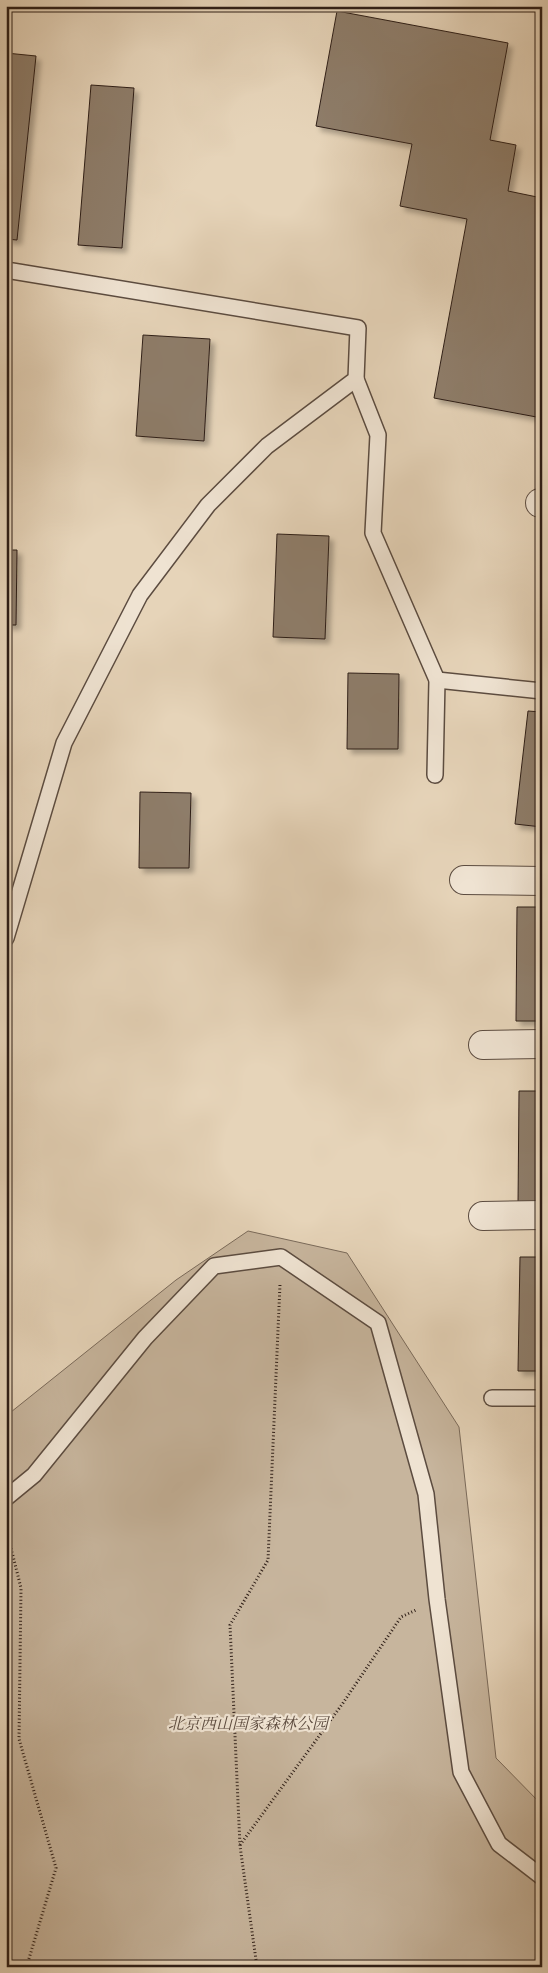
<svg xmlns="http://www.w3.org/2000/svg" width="548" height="1973" font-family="'IM FELL Double Pica','Noto Serif SC',serif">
  <defs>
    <filter id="shadow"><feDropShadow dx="4.5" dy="4.5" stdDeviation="2.5" flood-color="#0004"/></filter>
  </defs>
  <rect width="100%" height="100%" fill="#e6d4b9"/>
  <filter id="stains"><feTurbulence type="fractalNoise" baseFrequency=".004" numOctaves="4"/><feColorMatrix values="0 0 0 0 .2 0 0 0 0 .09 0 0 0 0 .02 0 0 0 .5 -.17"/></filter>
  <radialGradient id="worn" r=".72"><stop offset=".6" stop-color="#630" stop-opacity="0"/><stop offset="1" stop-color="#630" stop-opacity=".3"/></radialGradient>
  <!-- green -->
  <path fill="#c7b59d" stroke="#7a6a5a" d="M248 1231 347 1253 459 1427 496 1758 542 1805V1967H6V1416L176 1280Z"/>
  <!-- building -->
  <g fill="#8e7d6b" stroke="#2e1e17" filter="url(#shadow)">
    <path d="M337 11 508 43 490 140 516 145 508 191 542 198V418L434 398 467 219 400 206 412 144 316 126Z"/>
    <path d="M6 53 36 56 17 240 6 239Z"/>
    <path d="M91 85 134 88 122 248 78 245Z"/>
    <path d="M143 335 210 339 204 441 136 436Z"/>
    <path d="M277 534 329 536 325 639 273 637Z"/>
    <path d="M6 550H17L16 625H6Z"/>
    <path d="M348 673 399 674 398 749H347Z"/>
    <path d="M528 711 542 712V827L515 824Z"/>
    <path d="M140 792 191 793 189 868H139Z"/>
    <path d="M517 907H542V1021H516Z"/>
    <path d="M519 1091H542V1205H518Z"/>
    <path d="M520 1257H542V1371H518Z"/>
  </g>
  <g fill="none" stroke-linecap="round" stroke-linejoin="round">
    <!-- service casing -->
    <g stroke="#5c4c40" stroke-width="18">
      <g id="service">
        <path d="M6 270 358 328 356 379 267 446 208 505 140 595 64 743 6 938"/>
        <path d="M356 379 378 435 373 533 437 680 435 775"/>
        <path d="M437 680 542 691"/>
        <path d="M492 1398H542"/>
        <path d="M6 1498 34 1475 145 1338 214 1266 281 1257 378 1323 426 1494 437 1599 461 1772 499 1844 542 1877"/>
      </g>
    </g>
    <!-- minor casing -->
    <g stroke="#5c4c40" stroke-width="30">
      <g id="minor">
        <path d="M540 503H542"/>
        <path d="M464 880 542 881"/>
        <path d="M483 1045 542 1044"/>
        <path d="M483 1216 542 1215"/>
      </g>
    </g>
    <!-- path -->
    <g stroke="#2e1e17" stroke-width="3" stroke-dasharray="1 2.5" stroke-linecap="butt">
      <path d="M6 1528 21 1588 19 1739 56 1868 28 1962 21 1967"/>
      <path d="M240 1845 343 1703 401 1617 416 1610"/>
      <path d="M257 1967 240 1846 230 1625 268 1560 280 1284"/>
    </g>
    <!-- service -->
    <use href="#service" stroke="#efe3d2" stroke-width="15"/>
    <!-- minor -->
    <use href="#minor" stroke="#efe3d2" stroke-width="28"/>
  </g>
  <g text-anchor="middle" stroke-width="4.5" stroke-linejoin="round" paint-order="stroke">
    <!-- park labels -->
    <g font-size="16" font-style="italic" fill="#5c4b3f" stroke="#efe3d2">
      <text x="248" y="1729">北京西山国家森林公园</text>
    </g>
  </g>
  <!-- margin -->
  <rect width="548" height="1973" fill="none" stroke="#e6d4b9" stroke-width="25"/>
  <rect x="8" y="8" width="533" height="1958" fill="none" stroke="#2e1e17" stroke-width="2.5"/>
  <rect x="12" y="12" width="523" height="1948" fill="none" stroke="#2e1e17"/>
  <rect width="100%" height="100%" filter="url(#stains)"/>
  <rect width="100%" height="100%" fill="url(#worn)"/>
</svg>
